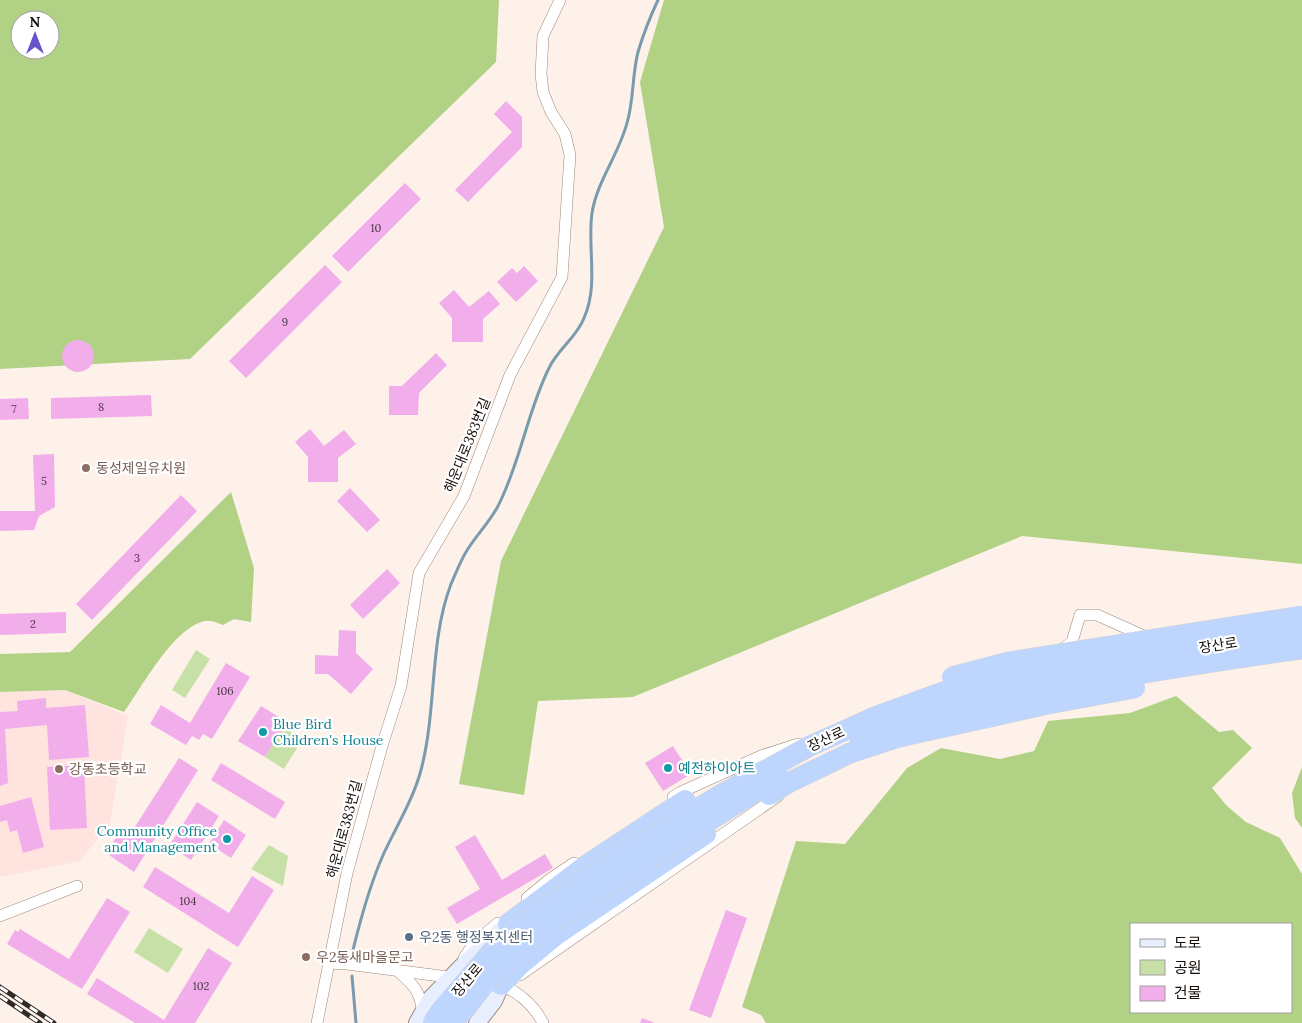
<svg xmlns="http://www.w3.org/2000/svg" width="1302" height="1023" font-family="Lora,'Noto Sans KR',serif">
  <rect width="100%" height="100%" fill="#fef1ea"/>
  <!-- education -->
  <path fill="#fee3df" d="M65 690 128 716 110 823 80 861 0 877V692Z"/>
  <!-- green -->
  <g fill="#c7e0a8">
    <path d="M196 650 210 659 185 698 172 690Z"/>
    <path d="M287 722 297 748 284 769 265 757Z"/>
    <path d="M269 845 288 856 283 886 251 869Z"/>
    <path d="M149 928 183 949 168 973 134 952Z"/>
  </g>
  <!-- forest -->
  <g fill="#b1d284" fill-rule="evenodd">
    <path d="M0 0H499L496 62 190 359 0 369ZM20 20H50V50H20Z"/>
    <path d="M664 0H1302V564L1022 536 633 697 538 701 524 795 459 784 501 561 664 227 640 82Z"/>
    <path d="M231 492 254 568 251 622 234 619 223 625C215 622 209 619 201 622 171 632 142 687 124 712L65 690 0 692V654L70 652Z"/>
    <path d="M1176 696 1219 732 1233 730 1252 748 1212 788 1227 806 1246 822 1280 838 1302 874V1023H766L761 1015 742 1007 796 841 845 844 907 768 941 748 1000 759 1034 751 1048 721 1130 713ZM1131 924H1291V1012H1131Z"/>
    <path d="M1302 767V828L1295 818 1292 793Z"/>
  </g>
  <g fill="none" stroke-linecap="round" stroke-linejoin="round">
    <!-- stream -->
    <g stroke="#7a9aae" stroke-width="3">
      <path d="M353 950C361 917 370 884 384 853 397 825 413 800 421 770 437 710 429 642 451 584 456 573 460 562 466 552 476 535 492 520 500 502 521 459 528 410 549 368 558 349 577 337 584 318 599 285 587 247 592 213 597 181 619 154 627 123 634 100 632 75 638 52 643 35 650 17 658 0"/>
      <path d="M352 976 356 1023"/>
    </g>
  </g>
  <!-- building -->
  <g fill="#f1aeea">
    <path d="M506 101 522 117V147L468 202 455 190 512 132 494 114Z"/>
    <path d="M405 183 421 199 348 272 332 256Z"/>
    <path d="M325 265 342 282 246 378 229 361Z"/>
    <path d="M524 266 538 281 516 302 497 282 512 268 517 273Z"/>
    <path d="M454 290 469 307 489 291 500 304 483 319V342H452V318L439 303Z"/>
    <circle cx="78" cy="356" r="16"/>
    <path d="M436 353 447 365 419 393 418 415H389V386H402Z"/>
    <path d="M151 395 152 416 51 419V398Z"/>
    <path d="M28 398 29 419 0 420V399Z"/>
    <path d="M310 429 324 446 344 430 356 444 338 458V482H308V457L295 442Z"/>
    <path d="M54 454 55 507 39 516 34 530 0 531V511H35L33 455Z"/>
    <path d="M350 488 380 520 367 532 337 501Z"/>
    <path d="M181 495 197 511 92 620 76 604Z"/>
    <path d="M387 569 400 583 363 619 350 605Z"/>
    <path d="M66 612V633L0 635V614Z"/>
    <path d="M339 630 356 631V653L373 669 351 694 328 674H315V655L338 656Z"/>
    <path d="M226 663 250 677 212 739 203 734 199 740 192 736 186 745 150 724 161 705 190 723Z"/>
    <path d="M46 698V708L85 705 89 757 49 760 47 725 5 729 8 783 0 786V712L18 711 17 701Z"/>
    <path d="M261 706 287 722 265 757 238 741Z"/>
    <path d="M673 746 691 774 663 791 645 763Z"/>
    <path d="M179 758 198 770 134 872 109 855 116 843 113 842 117 836 121 838 124 833 129 836Z"/>
    <path d="M221 763 285 802 275 819 211 780Z"/>
    <path d="M84 765 87 828 50 830 47 767Z"/>
    <path d="M31 797 44 847 23 853 17 830 10 832 7 820 0 822V806Z"/>
    <path d="M197 802 219 816 191 860 169 846Z"/>
    <path d="M224 820 246 835 231 858 209 844Z"/>
    <path d="M475 835 502 880 545 854 553 868 457 924 447 908 480 889 455 847Z"/>
    <path d="M155 867 229 913 252 876 274 890 238 947 143 887Z"/>
    <path d="M107 898 130 912 82 989 7 944 15 930 18 932 20 929 69 959Z"/>
    <path d="M726 910 747 918 711 1018 689 1010Z"/>
    <path d="M208 948 232 963 195 1023H135L87 994 97 978 164 1020Z"/>
    <path d="M642 1018 655 1023H640Z"/>
  </g>
  <g fill="none" stroke-linecap="round" stroke-linejoin="round">
    <!-- minor casing -->
    <g stroke="#9d897e" stroke-width="12">
      <g id="minor">
        <path d="M1061 650 1072 642 1080 615H1097L1144 636H1149"/>
        <path d="M673 797 681 792 761 756 798 744"/>
        <path d="M527 898 550 879 574 863"/>
        <path d="M0 916 77 886"/>
        <path d="M464 958 474 943 498 923"/>
        <path d="M328 963 347 964 456 978"/>
        <path d="M399 972C415 986 420 992 423 1013"/>
        <path d="M520 975 778 796"/>
        <path d="M496 984C516 989 534 1005 543 1023"/>
        <path d="M317 1023 347 873 382 746 401 686 419 573 464 496 510 375 562 277 570 155 565 134 551 112 543 92 541 74 543 36 560 0"/>
      </g>
    </g>
    <!-- secondary casing -->
    <g stroke="#9d897e" stroke-width="18">
      <g id="secondary">
        <path d="M417 1023 431 998 468 960 508 924"/>
        <path d="M477 1023 494 1001 501 985"/>
      </g>
    </g>
    <!-- trunk casing -->
    <g stroke="#d5d3d3" stroke-width="21">
      <g id="trunk">
        <path d="M508 924 585 866 685 800"/>
        <path d="M501 985 519 966 555 936 706 834"/>
      </g>
    </g>
    <!-- minor -->
    <use href="#minor" stroke="#fff" stroke-width="11"/>
    <!-- secondary -->
    <use href="#secondary" stroke="#e7efff" stroke-width="16"/>
    <!-- trunk -->
    <use href="#trunk" stroke="#bed6fe" stroke-width="20"/>
    <!-- rail casing -->
    <g stroke="#322a26" stroke-width="5">
      <g id="rail">
        <path d="M0 987 54 1023"/>
        <path d="M0 996 40 1023"/>
      </g>
    </g>
    <!-- rail -->
    <use href="#rail" stroke="#fff" stroke-width="3" stroke-dasharray="9" stroke-linecap="butt"/>
    <!-- trunk-bridge casing -->
    <g stroke="#d5d3d3" stroke-width="21" stroke-linecap="butt">
      <g id="trunk-bridge">
        <path d="M952 677 1009 662 1302 616"/>
        <path d="M859 738C927 710 1000 697 1072 685 1149 672 1225 659 1302 649"/>
        <path d="M769 795 788 783 850 753 899 737 1048 704 1135 688"/>
        <path d="M433 1023 440 1012 493 950 548 906 619 857 720 795 810 746 877 716 943 692 1016 677 1302 631"/>
        <path d="M453 1023 483 986 513 955 554 921 604 887 779 777"/>
      </g>
    </g>
    <!-- trunk-bridge -->
    <use href="#trunk-bridge" stroke="#bed6fe" stroke-width="20"/>
  </g>
  <!-- markers -->
  <g fill="#8d6e63" stroke="#fff" stroke-width="2">
    <circle cx="86" cy="468" r="5"/>
    <circle cx="59" cy="769" r="5"/>
    <circle cx="306" cy="957" r="5"/>
  </g>
  <g fill="#0f9aa8" stroke="#fff" stroke-width="2">
    <circle cx="263" cy="732" r="5"/>
    <circle cx="668" cy="768" r="5"/>
    <circle cx="227" cy="839" r="5"/>
  </g>
  <circle fill="#5c6f8a" stroke="#fff" stroke-width="2" cx="409" cy="937" r="5"/>
  <g text-anchor="middle" stroke-width="4.5" stroke-linejoin="round" paint-order="stroke">
    <!-- number labels -->
    <g font-size="11" fill="#4b3541">
      <text x="376" y="232">10</text>
      <text x="285" y="326">9</text>
      <text x="101" y="411">8</text>
      <text x="14" y="413">7</text>
      <text x="44" y="485">5</text>
      <text x="137" y="562">3</text>
      <text x="33" y="628">2</text>
      <text x="225" y="695">106</text>
      <text x="188" y="905">104</text>
      <text x="201" y="990">102</text>
    </g>
    <!-- street labels -->
    <g font-size="14" fill="#140d09" stroke="#fff">
      <text transform="translate(467 445) rotate(-68)" y="5">해운대로383번길</text>
      <text transform="translate(1218 645) rotate(-9)" y="5">장산로</text>
      <text transform="translate(826 739) rotate(-25)" y="5">장산로</text>
      <text transform="translate(344 829) rotate(-75)" y="5">해운대로383번길</text>
      <text transform="translate(467 980) rotate(-50)" y="5">장산로</text>
    </g>
    <!-- education labels -->
    <g font-size="14" fill="#785e54" stroke="#fff" text-anchor="start">
      <text x="96" y="473">동성제일유치원</text>
      <text x="69" y="774">강동초등학교</text>
      <text x="316" y="962">우2동새마을문고</text>
    </g>
    <!-- culture labels -->
    <g font-size="14" fill="#0d838f" stroke="#fff" text-anchor="start">
      <text x="273" y="729">Blue Bird<tspan x="273" dy="16">Children's House</tspan></text>
      <text x="678" y="773">예전하이아트</text>
      <text x="217" y="836" text-anchor="end">Community Office<tspan x="217" dy="16">and Management</tspan></text>
    </g>
    <!-- service labels -->
    <g font-size="14" fill="#4e5e75" stroke="#fff" text-anchor="start">
      <text x="419" y="942">우2동 행정복지센터</text>
    </g>
  </g>
  <!-- legend -->
  <rect x="1130" y="923" width="162" height="90" fill="#ffffff" stroke="#a19e9d"/>
  <rect x="1140" y="939" width="25" height="8" fill="#e7efff" stroke="#a19e9d"/>
  <text x="1174" y="948" font-size="15" fill="#140d09">도로</text>
  <rect x="1140" y="960" width="25" height="15" fill="#c7e0a8" stroke="#a19e9d"/>
  <text x="1174" y="973" font-size="15" fill="#140d09">공원</text>
  <rect x="1140" y="986" width="25" height="15" fill="#f1aeea" stroke="#a19e9d"/>
  <text x="1174" y="998" font-size="15" fill="#140d09">건물</text>
  <!-- north arrow -->
  <g transform="translate(35 35)"><circle r="24" fill="#ffffff" stroke="#a19e9d"/>
  <path d="M0-4L9 19L0 12L-9 19Z" fill="#6654cd"/>
  <text y="-8" font-size="14" font-weight="bold" text-anchor="middle" fill="#140d09">N</text>
  </g>
</svg>
